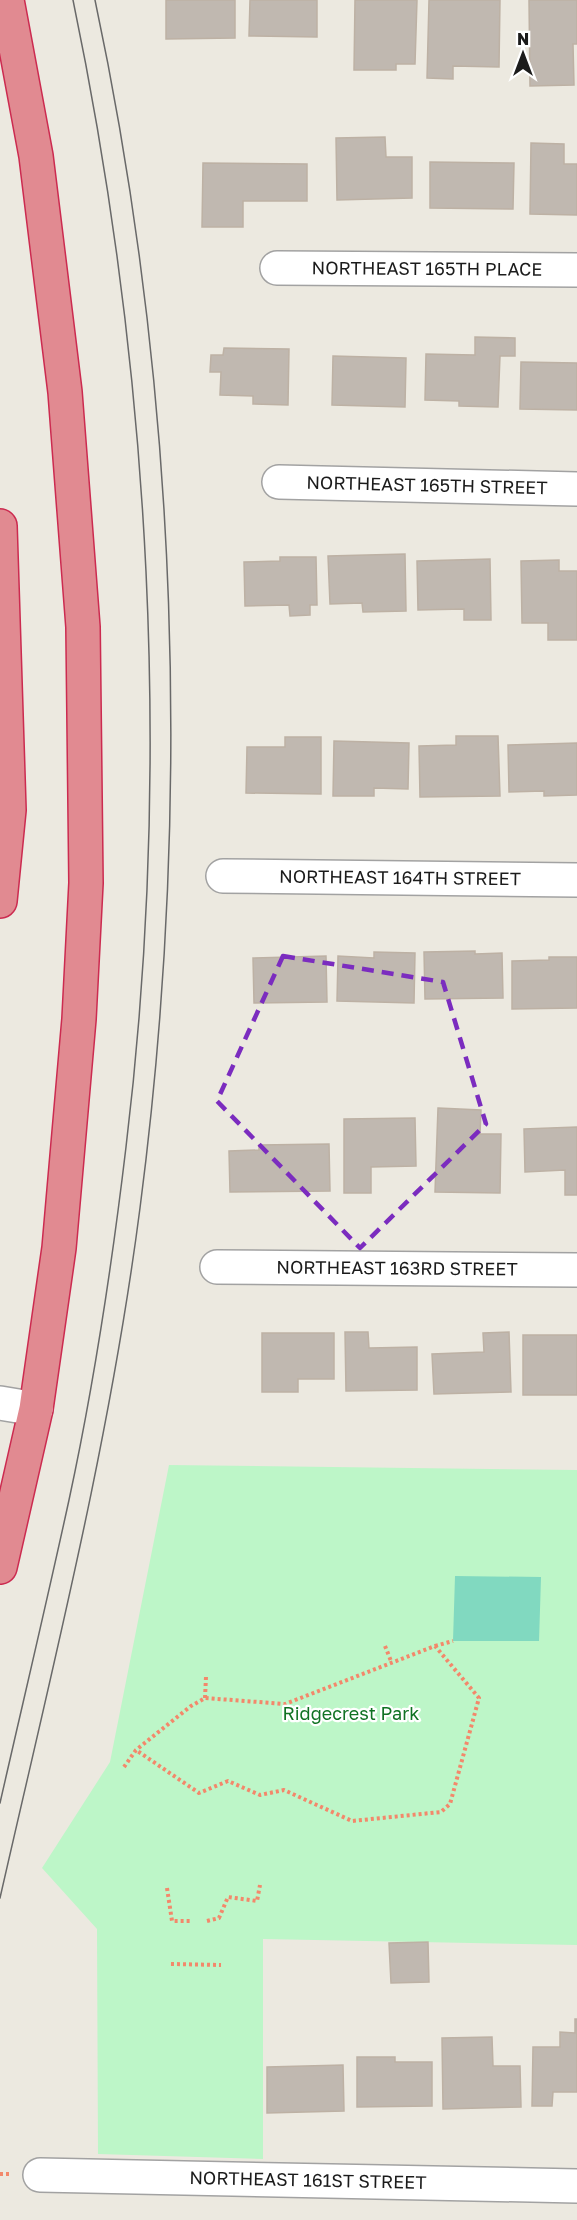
<svg xmlns="http://www.w3.org/2000/svg" width="577" height="2220" font-family="'Golos Text',sans-serif">
  <rect width="100%" height="100%" fill="#ece9e0"/>
  <!-- park -->
  <path fill="#bdf6c8" d="M169 1465 577 1470V1945L263 1939V2159L98 2154 97 1929 42 1868 110 1762Z"/>
  <!-- pitch -->
  <path fill="#81d9c0" d="M455 1576 541 1577 539 1641H453Z"/>
  <!-- building -->
  <g fill="#c0b8b0" stroke="#bdb1a4" stroke-width="1.5">
    <path d="M166 0H235V38L166 39Z"/>
    <path d="M250 0H317V37L249 36Z"/>
    <path d="M355 0H417L415 64H396V70H354Z"/>
    <path d="M429 0H500L499 67 453 66V79L427 78Z"/>
    <path d="M529 0H577V44H573L574 85 530 86Z"/>
    <path d="M385 137 386 157H412V198L337 200 336 138Z"/>
    <path d="M531 143 564 144V164H577V215L530 214Z"/>
    <path d="M430 162 514 163 513 209 430 208Z"/>
    <path d="M203 163 307 164V201H243V227H202Z"/>
    <path d="M475 337 515 338V356H500L498 407 459 406V401L425 400 426 354 475 355Z"/>
    <path d="M224 348 289 349 288 405 253 404V396L220 395 221 372H210L211 355H223Z"/>
    <path d="M333 356 406 358 405 407 332 405Z"/>
    <path d="M521 362 577 363V410L520 409Z"/>
    <path d="M405 554 406 611 363 612 362 603 330 604 328 556Z"/>
    <path d="M280 557H316L317 605H310V615L290 616 289 605 245 606 244 562 280 561Z"/>
    <path d="M490 559 491 620H464V609L418 610 417 561Z"/>
    <path d="M559 560V571H577V640H548V623H522L521 561Z"/>
    <path d="M456 736H498L500 796 420 797 419 746 456 745Z"/>
    <path d="M285 737H321V794L246 793 247 747H285Z"/>
    <path d="M334 741 409 743 408 789 374 788V796H333Z"/>
    <path d="M577 743V795L544 796V791L509 792 508 745Z"/>
    <path d="M475 951V954L502 953 503 998 425 999 424 952Z"/>
    <path d="M374 952 415 953 414 1003 337 1001 338 956 374 958Z"/>
    <path d="M326 956 327 1002 254 1003 253 958Z"/>
    <path d="M549 957H577V1008L512 1009V961L549 960Z"/>
    <path d="M438 1108 481 1110 480 1134H501L500 1193 435 1192Z"/>
    <path d="M415 1118 416 1166 371 1167V1193H344V1119Z"/>
    <path d="M577 1127V1195H565V1170L525 1172 524 1129Z"/>
    <path d="M329 1144 330 1191 230 1192 229 1151 259 1150V1145Z"/>
    <path d="M345 1332H368L369 1348 417 1347V1390L346 1391Z"/>
    <path d="M509 1332 511 1392 434 1394 432 1354 484 1352 483 1333Z"/>
    <path d="M262 1333H334V1379H298V1392H262Z"/>
    <rect x="523" y="1335" width="54" height="60"/>
    <path d="M428 1942 429 1982 391 1983 389 1943Z"/>
    <path d="M575 2019H577V2092H553L552 2106H532L533 2047H560V2032L575 2033Z"/>
    <path d="M492 2037 493 2066H520L521 2107 443 2109 442 2038Z"/>
    <path d="M357 2057H395V2062H432V2106L357 2107Z"/>
    <path d="M343 2065 344 2111 267 2113V2067Z"/>
  </g>
  <g fill="none" stroke-linecap="round" stroke-linejoin="round">
    <!-- minor casing -->
    <g stroke="#a2a2a2" stroke-width="36">
      <g id="minor">
        <path id="s1" d="M277 268 577 270"/>
        <path id="s2" d="M279 482 577 489"/>
        <path id="s3" d="M223 876 577 880"/>
        <path id="s4" d="M217 1267 577 1270"/>
        <path d="M0 1403 36 1409"/>
        <path id="s5" d="M40 2175 577 2186"/>
      </g>
    </g>
    <!-- highway casing -->
    <g stroke="#cc2b50" stroke-width="36">
      <g id="highway">
        <path d="M0 526 9 810 0 901"/>
        <path d="M0 1567 36 1409 59 1248 79 1019 86 883 83 627 65 392 36 156 7 0"/>
      </g>
    </g>
    <!-- path -->
    <g stroke="#f3886b" stroke-width="4" stroke-dasharray="3 3" stroke-linecap="butt">
      <path d="M385 1646 391 1661"/>
      <path d="M435 1646 453 1641"/>
      <path d="M205 1698 206 1677"/>
      <path d="M124 1767 136 1750 191 1706 205 1698 285 1704 435 1646 479 1698 450 1804 441 1812 352 1821 284 1790 260 1795 228 1781 199 1793 136 1750"/>
      <path d="M167 1888 172 1921H192"/>
      <path d="M207 1921 219 1918 228 1897 257 1901 260 1885"/>
      <path d="M171 1964 221 1965"/>
      <path d="M0 2174H9"/>
    </g>
    <!-- minor -->
    <use href="#minor" stroke="#fff" stroke-width="33"/>
    <!-- highway -->
    <use href="#highway" stroke="#e18a91" stroke-width="33"/>
    <!-- tram -->
    <g stroke="#696969" stroke-width="1.5">
      <path d="M0 1803C23 1702 47 1601 69 1500 94 1384 112 1265 126 1147 172 767 151 375 73 0"/>
      <path d="M0 1898C52 1669 110 1441 140 1208 192 808 179 395 95 0"/>
    </g>
  </g>
  <!-- marked area -->
  <path fill="none" stroke="#7b2cbf" stroke-width="4.5" stroke-dasharray="12 8" stroke-linejoin="round" d="M283 956 443 982 486 1124 360 1248 217 1101Z"/>
  <g text-anchor="middle" stroke-width="4.5" stroke-linejoin="round" paint-order="stroke">
    <!-- street labels -->
    <g font-size="18" fill="#1b1b1b" stroke="#fff">
      <text dy="6" stroke="none"><textPath href="#s1" startOffset="150">NORTHEAST 165TH PLACE</textPath></text>
      <text dy="6" stroke="none"><textPath href="#s2" startOffset="148">NORTHEAST 165TH STREET</textPath></text>
      <text dy="6" stroke="none"><textPath href="#s3" startOffset="177">NORTHEAST 164TH STREET</textPath></text>
      <text dy="6" stroke="none"><textPath href="#s4" startOffset="180">NORTHEAST 163RD STREET</textPath></text>
      <text dy="6" stroke="none"><textPath href="#s5" startOffset="268">NORTHEAST 161ST STREET</textPath></text>
    </g>
    <!-- park labels -->
    <g font-size="18" fill="#107223" stroke="#fff">
      <text x="351" y="1720">Ridgecrest Park</text>
    </g>
  </g>
  <!-- north arrow -->
  <g transform="translate(523 54)" stroke="#ffffff" stroke-width="4.5" paint-order="stroke">
  <path d="M0-4.5L10 22L0 15L-10 22Z" fill="#1b1b1b"/>
  <text y="-9" font-size="16" font-weight="bold" text-anchor="middle" fill="#1b1b1b">N</text>
  </g>
</svg>
